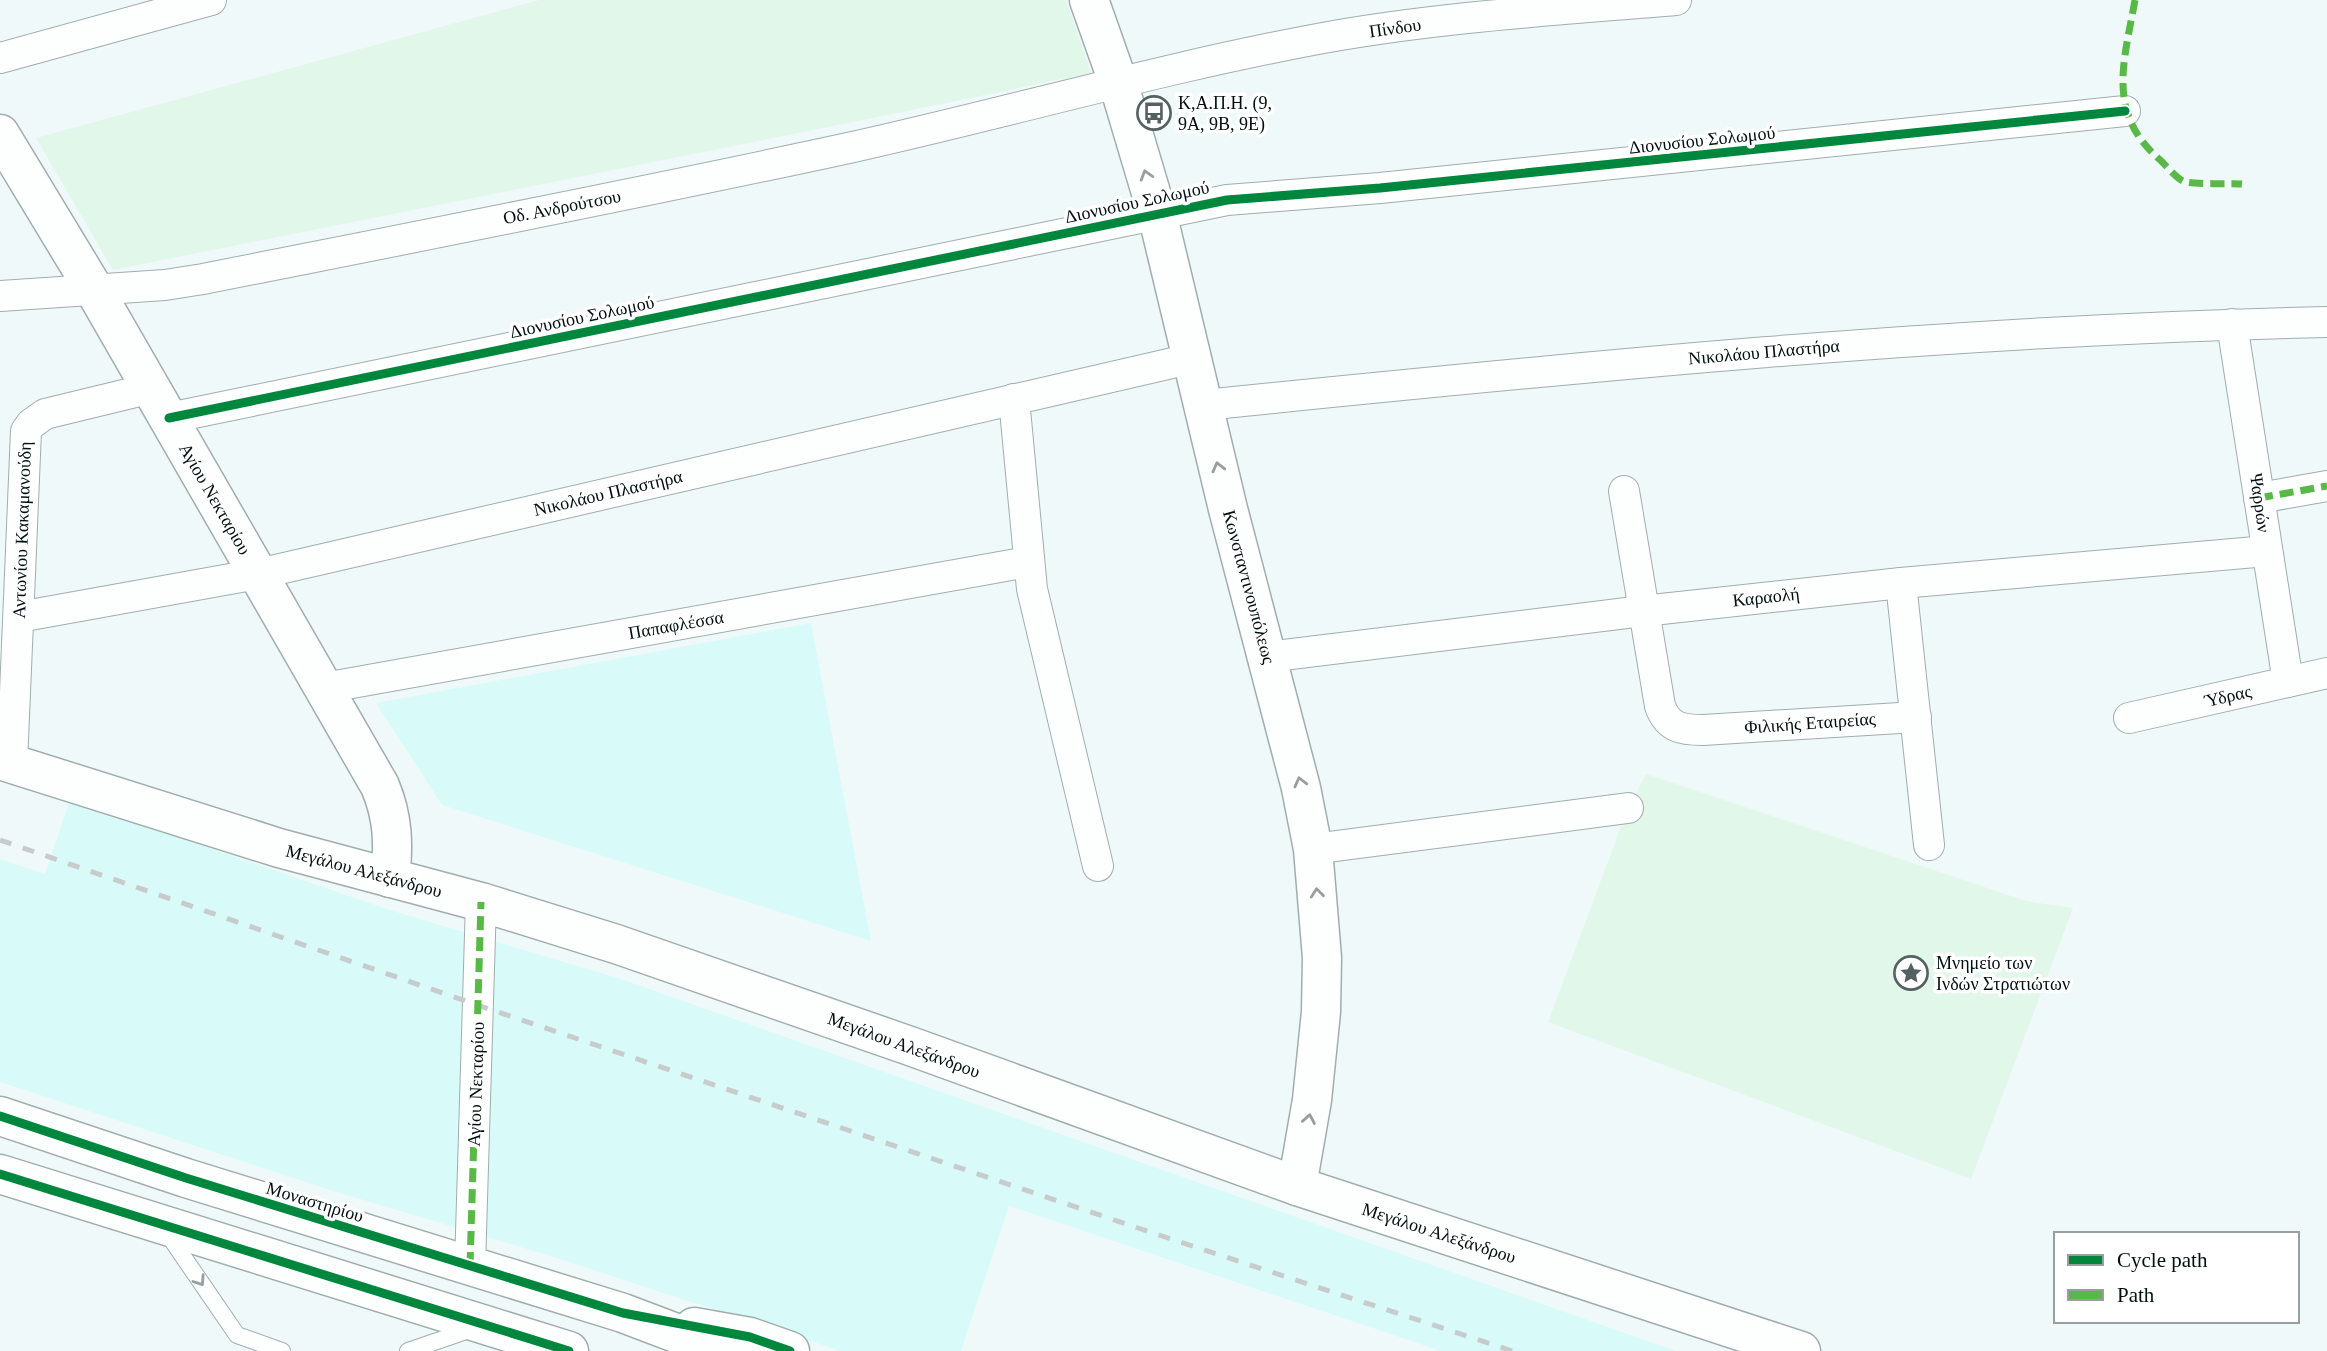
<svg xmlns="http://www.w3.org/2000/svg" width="2327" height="1351" font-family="'Times New Roman',serif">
  <rect width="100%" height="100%" fill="#f0f9f9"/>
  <!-- built -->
  <g fill="#d8fbfa">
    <path d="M811 623 871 941 442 805 376 703Z"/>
    <path d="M70 800 390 910 621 979 1676 1351H1441L1009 1206 961 1351H841L544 1254 333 1191 0 1082V859L45 874Z"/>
  </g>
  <!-- green -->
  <g fill="#e1f7e9">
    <path d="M539 0H1066L1091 73C766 141 439 204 113 270L36 138Z"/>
    <path d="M1646 774 2026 901 2073 908 1971 1179 1548 1022 1628 808Z"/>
  </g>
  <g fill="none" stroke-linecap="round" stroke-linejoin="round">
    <!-- lane casing -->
    <g stroke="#a1adad" stroke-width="18">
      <g id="lane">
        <path d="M167 1233 237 1335 282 1351"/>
        <path d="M408 1351 472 1329"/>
      </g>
    </g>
    <!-- street casing -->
    <g stroke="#a1adad" stroke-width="32">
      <g id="street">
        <path d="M0 58 211 0"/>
        <path d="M0 296 165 285 203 279C420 236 637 194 853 147 1010 112 1165 67 1323 38 1439 17 1558 10 1676 0"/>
        <path d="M2232 324 2288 682"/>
        <path d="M1014 399 1032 589 1098 866"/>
        <path d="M1204 405C1577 367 1951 330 2327 322"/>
        <path d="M169 418 1227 200 1380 188 2125 111"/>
        <path d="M1624 491 1660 706C1668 728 1682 730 1703 730L1916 717"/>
        <path d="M2259 498 2327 486"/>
        <path d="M1901 583 1929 845"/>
        <path d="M19 617 258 574 1194 358"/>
        <path d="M1267 657 1643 611 1901 583 2267 551"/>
        <path d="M324 688 1028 562"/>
        <path d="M2129 718 2327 673"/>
        <path d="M12 764 26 431 31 424 45 414 152 388"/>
        <path d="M1313 849 1628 808"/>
        <path d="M470 1266 481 902"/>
      </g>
    </g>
    <!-- secondary casing -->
    <g stroke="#a1adad" stroke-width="41">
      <g id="secondary">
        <path d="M1089 0 1118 82 1157 213 1228 509 1301 788 1313 849 1322 958 1321 1012 1312 1100 1297 1186"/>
        <path d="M0 134 95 291 380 786C393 817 394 844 390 878"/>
        <path d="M0 760 279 848 481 902 616 944 910 1046 1297 1186 1801 1351"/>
      </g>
    </g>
    <!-- primary casing -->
    <g stroke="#a1adad" stroke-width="41">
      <g id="primary">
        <path d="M0 1116 186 1178 623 1313 723 1351"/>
        <path d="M0 1174 569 1351"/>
        <path d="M694 1327 750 1337 790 1351"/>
      </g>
    </g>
    <!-- lane -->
    <use href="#lane" stroke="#fdfefe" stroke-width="16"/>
    <!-- street -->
    <use href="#street" stroke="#fdfefe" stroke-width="30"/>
    <!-- secondary -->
    <use href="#secondary" stroke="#fdfefe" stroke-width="38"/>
    <!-- primary -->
    <use href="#primary" stroke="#fdfefe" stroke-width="38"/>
    <!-- rail -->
    <path stroke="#c8cbcb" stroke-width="5" stroke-dasharray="12 12" stroke-linecap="butt" d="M0 840 489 1009 1138 1228 1512 1351"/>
    <!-- quiet -->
    <g stroke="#58b947" stroke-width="7" stroke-dasharray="14 7" stroke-linecap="butt">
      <path d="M2135 0C2124 62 2106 112 2159 159 2166 165 2175 177 2183 181 2191 185 2230 183 2242 184"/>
      <path d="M2259 498 2327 486"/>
      <path d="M470 1266 481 902"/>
    </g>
    <!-- cycleway casing -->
    <g stroke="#fff" stroke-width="13">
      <g id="cycleway">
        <path d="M169 418 1227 200 1380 188 2125 111"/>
        <path d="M0 1116 186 1178 623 1313 750 1337 790 1351"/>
        <path d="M0 1174 569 1351"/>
      </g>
    </g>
    <!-- cycleway -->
    <use href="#cycleway" stroke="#00873e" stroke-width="9"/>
  </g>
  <!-- one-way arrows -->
  <defs><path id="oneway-chevron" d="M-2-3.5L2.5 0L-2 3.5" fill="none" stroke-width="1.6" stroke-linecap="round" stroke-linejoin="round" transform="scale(1.75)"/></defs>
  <g stroke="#989e9e">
    <use href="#oneway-chevron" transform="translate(1146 175) rotate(-107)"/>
    <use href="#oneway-chevron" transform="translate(1218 467) rotate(-104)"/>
    <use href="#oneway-chevron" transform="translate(1300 782) rotate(-104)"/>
    <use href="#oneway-chevron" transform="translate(1317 893) rotate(-96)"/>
    <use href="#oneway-chevron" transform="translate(1309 1119) rotate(-80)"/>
    <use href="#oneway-chevron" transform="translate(200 1281) rotate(56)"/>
  </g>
  <!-- icons -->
  <defs>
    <g id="bus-ring" transform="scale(1.75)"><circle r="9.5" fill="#fff" stroke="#556161" stroke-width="1.5"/><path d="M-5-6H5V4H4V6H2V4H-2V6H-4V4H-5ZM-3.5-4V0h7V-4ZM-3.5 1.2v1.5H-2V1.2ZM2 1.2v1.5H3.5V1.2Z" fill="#556161"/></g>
    <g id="sight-ring" transform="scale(1.75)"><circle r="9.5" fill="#fff" stroke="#556161" stroke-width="1.5"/><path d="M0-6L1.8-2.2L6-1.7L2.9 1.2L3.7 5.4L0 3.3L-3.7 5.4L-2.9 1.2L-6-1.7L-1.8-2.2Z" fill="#556161"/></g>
  </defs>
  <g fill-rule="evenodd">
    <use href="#bus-ring" x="1154" y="113"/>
    <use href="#sight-ring" x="1911" y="973"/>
  </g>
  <g text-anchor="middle" stroke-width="7" stroke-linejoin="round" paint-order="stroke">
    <!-- street labels -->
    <g font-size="18" fill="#010f0f" stroke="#fff">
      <text transform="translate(1395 28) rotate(-8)" y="6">Πίνδου</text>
      <text transform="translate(1702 140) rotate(-6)" y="6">Διονυσίου Σολωμού</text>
      <text transform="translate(1137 202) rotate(-12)" y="6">Διονυσίου Σολωμού</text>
      <text transform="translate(562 207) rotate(-11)" y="6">Οδ. Ανδρούτσου</text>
      <text transform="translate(582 317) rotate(-12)" y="6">Διονυσίου Σολωμού</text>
      <text transform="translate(1764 352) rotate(-5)" y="6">Νικολάου Πλαστήρα</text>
      <text transform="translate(608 493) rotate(-13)" y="6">Νικολάου Πλαστήρα</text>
      <text transform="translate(215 499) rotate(60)" y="6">Αγίου Νεκταρίου</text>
      <text transform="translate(2260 503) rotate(82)" y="6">Ψαρρών</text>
      <text transform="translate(22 530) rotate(-88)" y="6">Αντωνίου Κακαμανούδη</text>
      <text transform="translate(1249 587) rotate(75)" y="6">Κωνσταντινουπόλεως</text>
      <text transform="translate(1766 597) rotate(-6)" y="6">Καραολή</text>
      <text transform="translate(676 625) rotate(-10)" y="6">Παπαφλέσσα</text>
      <text transform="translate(2228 696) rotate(-13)" y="6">Ύδρας</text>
      <text transform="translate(1810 723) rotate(-4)" y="6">Φιλικής Εταιρείας</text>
      <text transform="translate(364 871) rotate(15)" y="6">Μεγάλου Αλεξάνδρου</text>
      <text transform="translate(904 1045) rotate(20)" y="6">Μεγάλου Αλεξάνδρου</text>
      <text transform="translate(476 1084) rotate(-88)" y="6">Αγίου Νεκταρίου</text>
      <text transform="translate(315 1202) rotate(17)" y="6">Μοναστηρίου</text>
      <text transform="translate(1439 1233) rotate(18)" y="6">Μεγάλου Αλεξάνδρου</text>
    </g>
    <!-- poi labels -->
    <g font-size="18" fill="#010f0f" stroke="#fff" text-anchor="start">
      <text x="1178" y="109">Κ,Α.Π.Η. (9,<tspan x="1178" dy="21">9Α, 9Β, 9Ε)</tspan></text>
      <text x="1936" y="969">Μνημείο των<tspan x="1936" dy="21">Ινδών Στρατιώτων</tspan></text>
    </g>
  </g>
  <!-- legend -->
  <rect x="2054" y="1232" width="245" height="91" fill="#ffffff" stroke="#999f9f" stroke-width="2"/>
  <rect x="2068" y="1255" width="35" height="10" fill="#00873e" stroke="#999f9f" stroke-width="2"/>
  <text x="2117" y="1267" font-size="21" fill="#010f0f">Cycle path</text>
  <rect x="2068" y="1290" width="35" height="10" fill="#58b947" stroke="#999f9f" stroke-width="2"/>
  <text x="2117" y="1302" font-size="21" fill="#010f0f">Path</text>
</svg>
